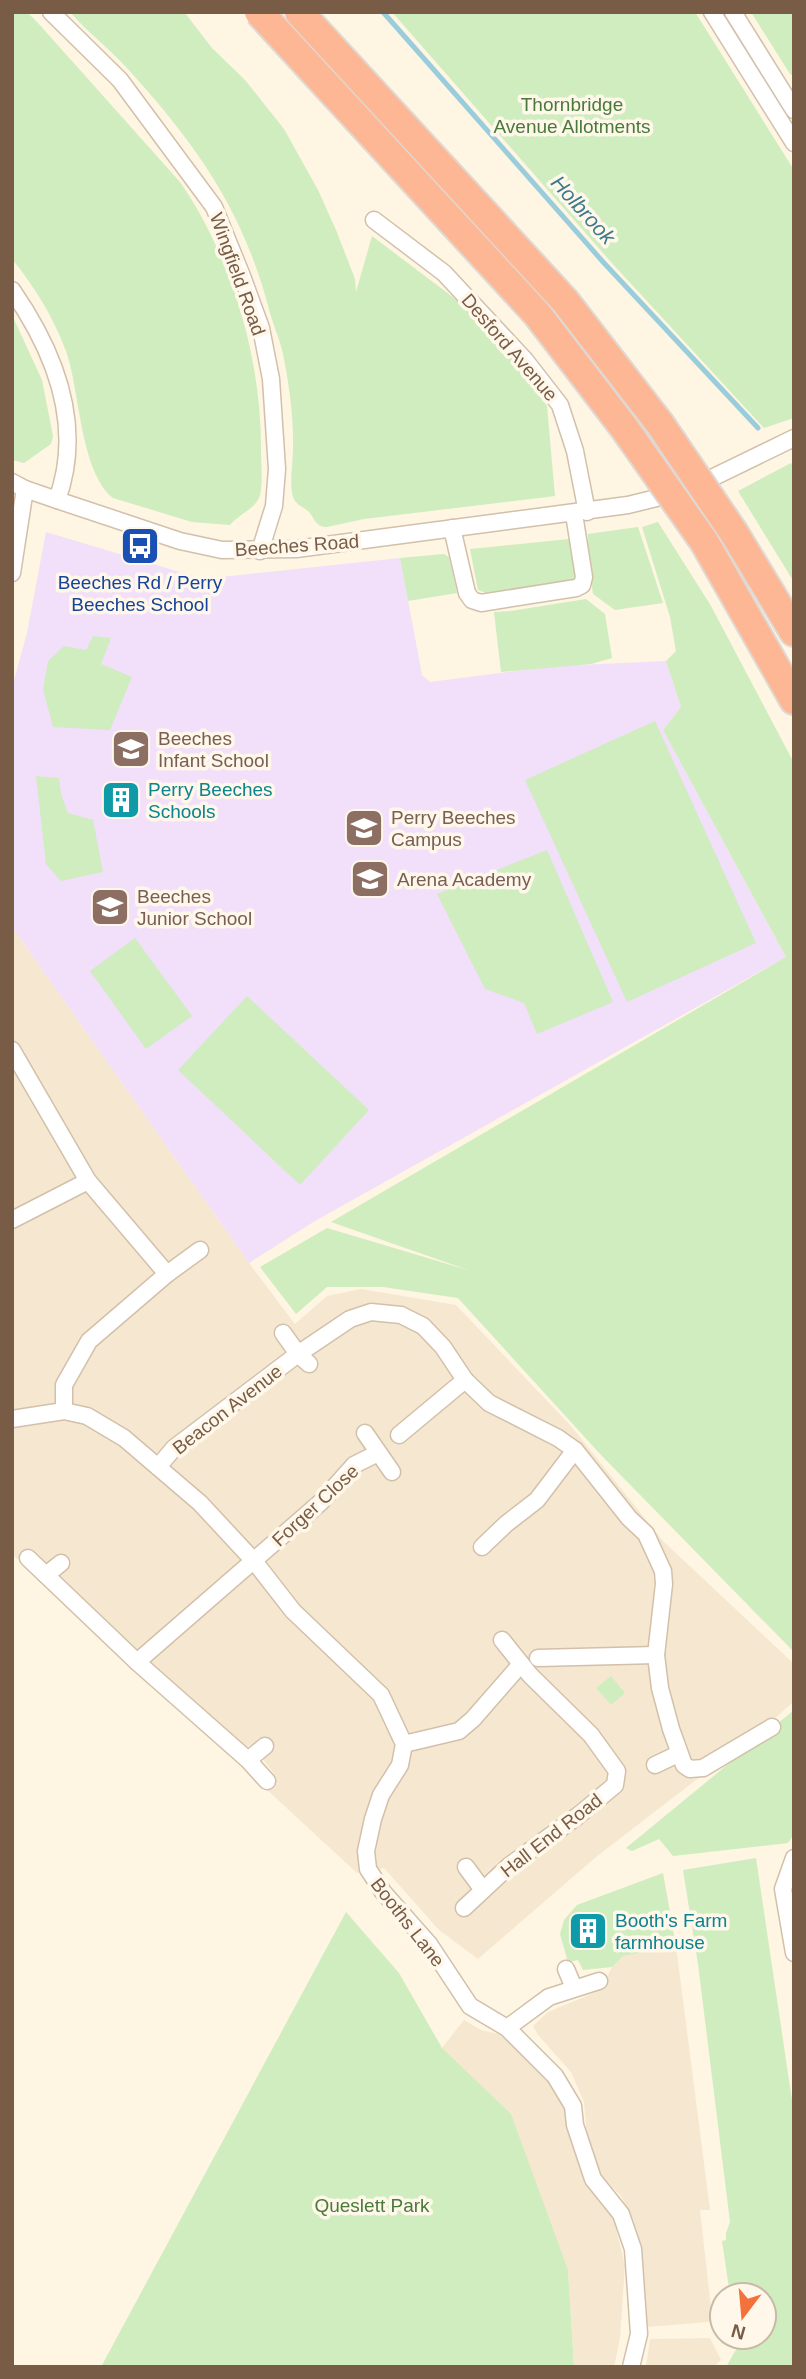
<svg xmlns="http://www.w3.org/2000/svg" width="806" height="2379" font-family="Arial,sans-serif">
  <rect width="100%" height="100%" fill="#fef5e2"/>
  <!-- residential -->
  <g fill="#f6e8d0">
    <path d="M12 927 249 1263 295 1324 327 1296 361 1289 456 1305 570 1425 663 1541 794 1664V1701L770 1723 596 1857 478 1959 439 1930 384 1868 357 1873 265 1788 274 1774 263 1759 273 1745 266 1736 245 1748 146 1661 33 1552 21 1562 12 1554Z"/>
    <path d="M676 1946 710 2210H700L712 2317 708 2322 647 2327 634 2221 621 2196 598 2172 587 2136 584 2102 571 2072 538 2035 533 2026 548 2012 601 1990 612 1967 623 1956Z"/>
    <path d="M464 2020 481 2030 498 2034 522 2051 566 2102 612 2213 625 2265 620 2338 614 2367H574L568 2270 442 2048Z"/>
    <path d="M710 2338 721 2360 714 2367H646L650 2339Z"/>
  </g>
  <!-- education -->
  <path fill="#f2dffa" d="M46 532 203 579 400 558 422 675 430 682 556 666 666 661 681 707 663 730 786 957 315 1221 249 1263 12 927V687L27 633Z"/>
  <!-- green -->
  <g fill="#cfedbf">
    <path d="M12 12H27L38 23 180 182C232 257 262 360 261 452 261 465 263 482 260 495 257 508 239 514 230 525L192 522 113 498C80 472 80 390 66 351 53 317 35 287 12 259Z"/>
    <path d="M70 12 185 13 212 48 245 80 284 129 318 190 336 230 355 279 356 292 372 236 462 304 513 356 547 406 555 496 364 519 327 527C315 527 315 518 308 511 302 506 296 505 293 497 289 483 293 464 293 449 294 418 289 384 283 354 280 340 274 327 270 313 244 211 197 145 127 68 109 48 87 32 70 12Z"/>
    <path d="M392 12H695L794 170V418L764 428 610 261Z"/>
    <path d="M751 12H794V76L790 74Z"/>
    <path d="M12 315 42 380 53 436 51 444 24 463 12 460Z"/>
    <path d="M791 463 794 468V582L738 491Z"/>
    <path d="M658 522 711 606 794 763V1652L601 1455 458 1298 383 1287H327L296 1314 260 1267 327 1228 471 1271 331 1222 786 957 663 730 681 707 666 661 676 651 670 617 642 527Z"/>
    <path d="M638 527 663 603 615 610 593 594 588 560V534Z"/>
    <path d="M569 539 577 577 572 582 486 593 478 590 470 549Z"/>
    <path d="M444 554 449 557 457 593 408 601 400 558Z"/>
    <path d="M586 599 605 614 612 658 591 664 501 672 494 612 511 611Z"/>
    <path d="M93 636 111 638 101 664 132 677 110 730 53 727 43 689 48 661 64 646 86 650Z"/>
    <path d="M655 721 756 943 627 1002 525 780Z"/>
    <path d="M36 776 59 778 61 794 68 813 93 820 103 872 61 881 46 864Z"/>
    <path d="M547 850 613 1002 537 1034 524 1003 485 989 437 894Z"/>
    <path d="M135 938 192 1016 146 1049 90 971Z"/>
    <path d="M247 996 369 1110 300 1185 178 1070Z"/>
    <path d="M611 1676 625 1693 611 1705 596 1688Z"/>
    <path d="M794 1710V1834L788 1843 673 1856 659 1839 632 1851 626 1848Z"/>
    <path d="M756 1858 794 2114V2367H726L737 2348 735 2337H764V2295H730L722 2241 726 2240V2233L730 2222 698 1964 683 1870Z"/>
    <path d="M663 1873 676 1946 623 1956 612 1967 583 1970 578 1960 568 1962 560 1934 564 1920 577 1905Z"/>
    <path d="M346 1912 399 1973 442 2048 511 2114 568 2270 574 2367H101Z"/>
  </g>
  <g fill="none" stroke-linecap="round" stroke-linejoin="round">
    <!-- stream -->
    <path stroke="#9acddc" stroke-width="5" d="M383 12 604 263 758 428"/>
    <!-- minor casing -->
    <g stroke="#d2c0aa" stroke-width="19">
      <g id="minor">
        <path d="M51 12 120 80 214 207 242 276 261 328 271 379 277 469 274 506 260 551"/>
        <path d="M712 12 794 143"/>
        <path d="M733 12 794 110"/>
        <path d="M374 220 444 273 525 360 560 405 575 451 587 512"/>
        <path d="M12 290C55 352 84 426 57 500"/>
        <path d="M12 482 25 489 57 500 180 541 222 550 296 549 628 505 685 491 794 438"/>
        <path d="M452 528 467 593 472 600 481 603 576 588 582 585 584 577 574 514"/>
        <path d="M12 573 25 489"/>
        <path d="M12 1050 88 1181 167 1274"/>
        <path d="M12 1220 88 1181"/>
        <path d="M283 1333 298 1354 309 1364"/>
        <path d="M64 1411V1385L89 1341 167 1274 200 1250"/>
        <path d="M12 1419 64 1411 87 1416 124 1438 200 1503 254 1561 293 1611 381 1695 404 1744 400 1765 381 1795 373 1819 366 1851 368 1869 383 1892 429 1944 470 2006 507 2028 555 2076 573 2106 575 2125 593 2179 621 2214 633 2249 639 2334 631 2367"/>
        <path d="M365 1433 392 1472"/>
        <path d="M399 1435 465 1380"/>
        <path d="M158 1467 174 1448 298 1354 350 1319 371 1312 401 1315 423 1326 443 1347 465 1380 489 1403 558 1438 575 1450 629 1518 646 1534 663 1571 664 1584 656 1655 660 1688 671 1729 684 1765 690 1769 703 1768 772 1727"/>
        <path d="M482 1547 506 1524 537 1500 575 1450"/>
        <path d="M28 1558 137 1662 248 1760 267 1781"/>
        <path d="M46 1575 61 1563"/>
        <path d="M538 1658 656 1655"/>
        <path d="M137 1662 321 1502 354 1465 378 1453"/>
        <path d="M404 1744 459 1731 473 1719 521 1664"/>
        <path d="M248 1760 265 1746"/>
        <path d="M655 1765 678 1754"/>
        <path d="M794 1858 783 1889 794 1953"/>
        <path d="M466 1867 483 1890"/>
        <path d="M464 1908 509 1866 579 1815 615 1785 617 1771 591 1735 530 1675 502 1640"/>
        <path d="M566 1969 574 1988"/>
        <path d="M507 2028 549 1997 599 1981"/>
      </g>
    </g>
    <!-- motorway casing -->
    <g stroke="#dfd8d3" stroke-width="32">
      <g id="motorway">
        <path d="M734 533 794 632"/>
        <path d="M705 543 794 700"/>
      </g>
    </g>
    <!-- minor -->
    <use href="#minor" stroke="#fff" stroke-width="16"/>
    <!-- motorway -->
    <use href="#motorway" stroke="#feb794" stroke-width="28"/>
    <!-- motorway-bridge casing -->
    <g stroke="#dfd8d3" stroke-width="32" stroke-linecap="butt">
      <g id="motorway-bridge">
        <path d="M259 12 537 314 625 429 705 543"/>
        <path d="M299 12 565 301 660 424 734 533"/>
      </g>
    </g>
    <!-- motorway-bridge -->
    <use href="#motorway-bridge" stroke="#feb794" stroke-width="28"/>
  </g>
  <!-- icons -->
  <defs>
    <g id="bus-square" transform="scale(2.0125)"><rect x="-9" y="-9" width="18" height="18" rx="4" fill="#1a4fb4" stroke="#fff8ea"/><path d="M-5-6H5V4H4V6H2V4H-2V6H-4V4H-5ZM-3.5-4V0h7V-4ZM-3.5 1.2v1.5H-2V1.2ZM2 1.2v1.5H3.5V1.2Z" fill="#fff"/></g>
    <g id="school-square" transform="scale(2.0125)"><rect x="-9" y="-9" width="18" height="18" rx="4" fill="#8d6e63" stroke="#fff8ea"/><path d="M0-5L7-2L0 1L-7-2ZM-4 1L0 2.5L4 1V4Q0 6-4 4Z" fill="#fff"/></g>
    <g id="building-square" transform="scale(2.0125)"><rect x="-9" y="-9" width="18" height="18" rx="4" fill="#0f9aa8" stroke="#fff8ea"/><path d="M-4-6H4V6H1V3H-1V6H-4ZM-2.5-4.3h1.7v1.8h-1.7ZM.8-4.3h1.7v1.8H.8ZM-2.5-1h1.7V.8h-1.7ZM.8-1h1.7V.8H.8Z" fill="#fff"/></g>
  </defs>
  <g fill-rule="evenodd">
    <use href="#bus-square" x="140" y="546"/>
    <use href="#school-square" x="131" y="749"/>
    <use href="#building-square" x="121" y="800"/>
    <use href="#school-square" x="364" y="828"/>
    <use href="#school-square" x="370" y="879"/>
    <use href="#school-square" x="110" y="907"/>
    <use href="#building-square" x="588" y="1931"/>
  </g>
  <g text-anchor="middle" stroke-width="7" stroke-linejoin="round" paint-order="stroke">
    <!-- park labels -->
    <g font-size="19" fill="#487a3b" stroke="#fff8ea">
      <text x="572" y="111">Thornbridge<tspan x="572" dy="22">Avenue Allotments</tspan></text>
      <text x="372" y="2212">Queslett Park</text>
    </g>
    <!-- street labels -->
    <g font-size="19" fill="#785c46" stroke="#fff8ea">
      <text transform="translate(238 274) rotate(70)" y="7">Wingfield Road</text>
      <text transform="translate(510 347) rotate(49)" y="7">Desford Avenue</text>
      <text transform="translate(297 545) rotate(-4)" y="7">Beeches Road</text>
      <text transform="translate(227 1409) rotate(-38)" y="7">Beacon Avenue</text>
      <text transform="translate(315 1505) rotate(-43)" y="7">Forger Close</text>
      <text transform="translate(551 1835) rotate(-38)" y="7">Hall End Road</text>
      <text transform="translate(408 1922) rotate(52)" y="7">Booths Lane</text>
    </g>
    <!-- transit labels -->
    <g font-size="19" fill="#164399" stroke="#fff8ea">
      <text x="140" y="589">Beeches Rd / Perry<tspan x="140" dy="22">Beeches School</tspan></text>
    </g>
    <!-- education labels -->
    <g font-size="19" fill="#785e54" stroke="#fff8ea" text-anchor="start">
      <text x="158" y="745">Beeches<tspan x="158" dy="22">Infant School</tspan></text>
      <text x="391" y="824">Perry Beeches<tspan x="391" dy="22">Campus</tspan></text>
      <text x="397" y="886">Arena Academy</text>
      <text x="137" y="903">Beeches<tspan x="137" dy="22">Junior School</tspan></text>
    </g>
    <!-- culture labels -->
    <g font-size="19" fill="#0d838f" stroke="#fff8ea" text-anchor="start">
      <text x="148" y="796">Perry Beeches<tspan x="148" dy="22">Schools</tspan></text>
      <text x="615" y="1927">Booth's Farm<tspan x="615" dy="22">farmhouse</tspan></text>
    </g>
    <!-- water labels -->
    <g font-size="21" font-style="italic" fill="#3d7a8e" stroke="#fff8ea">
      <text transform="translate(583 210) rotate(48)" y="7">Holbrook</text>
    </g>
  </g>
  <!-- border -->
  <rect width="806" height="2379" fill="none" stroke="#785c46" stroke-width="28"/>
  <!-- north arrow -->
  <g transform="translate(743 2316) rotate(196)"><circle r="33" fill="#fff8ea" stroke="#c9baa8" stroke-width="2"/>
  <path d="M0-5L12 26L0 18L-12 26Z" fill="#f3723c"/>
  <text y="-10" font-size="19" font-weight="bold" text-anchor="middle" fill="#785c46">N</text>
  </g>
</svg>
